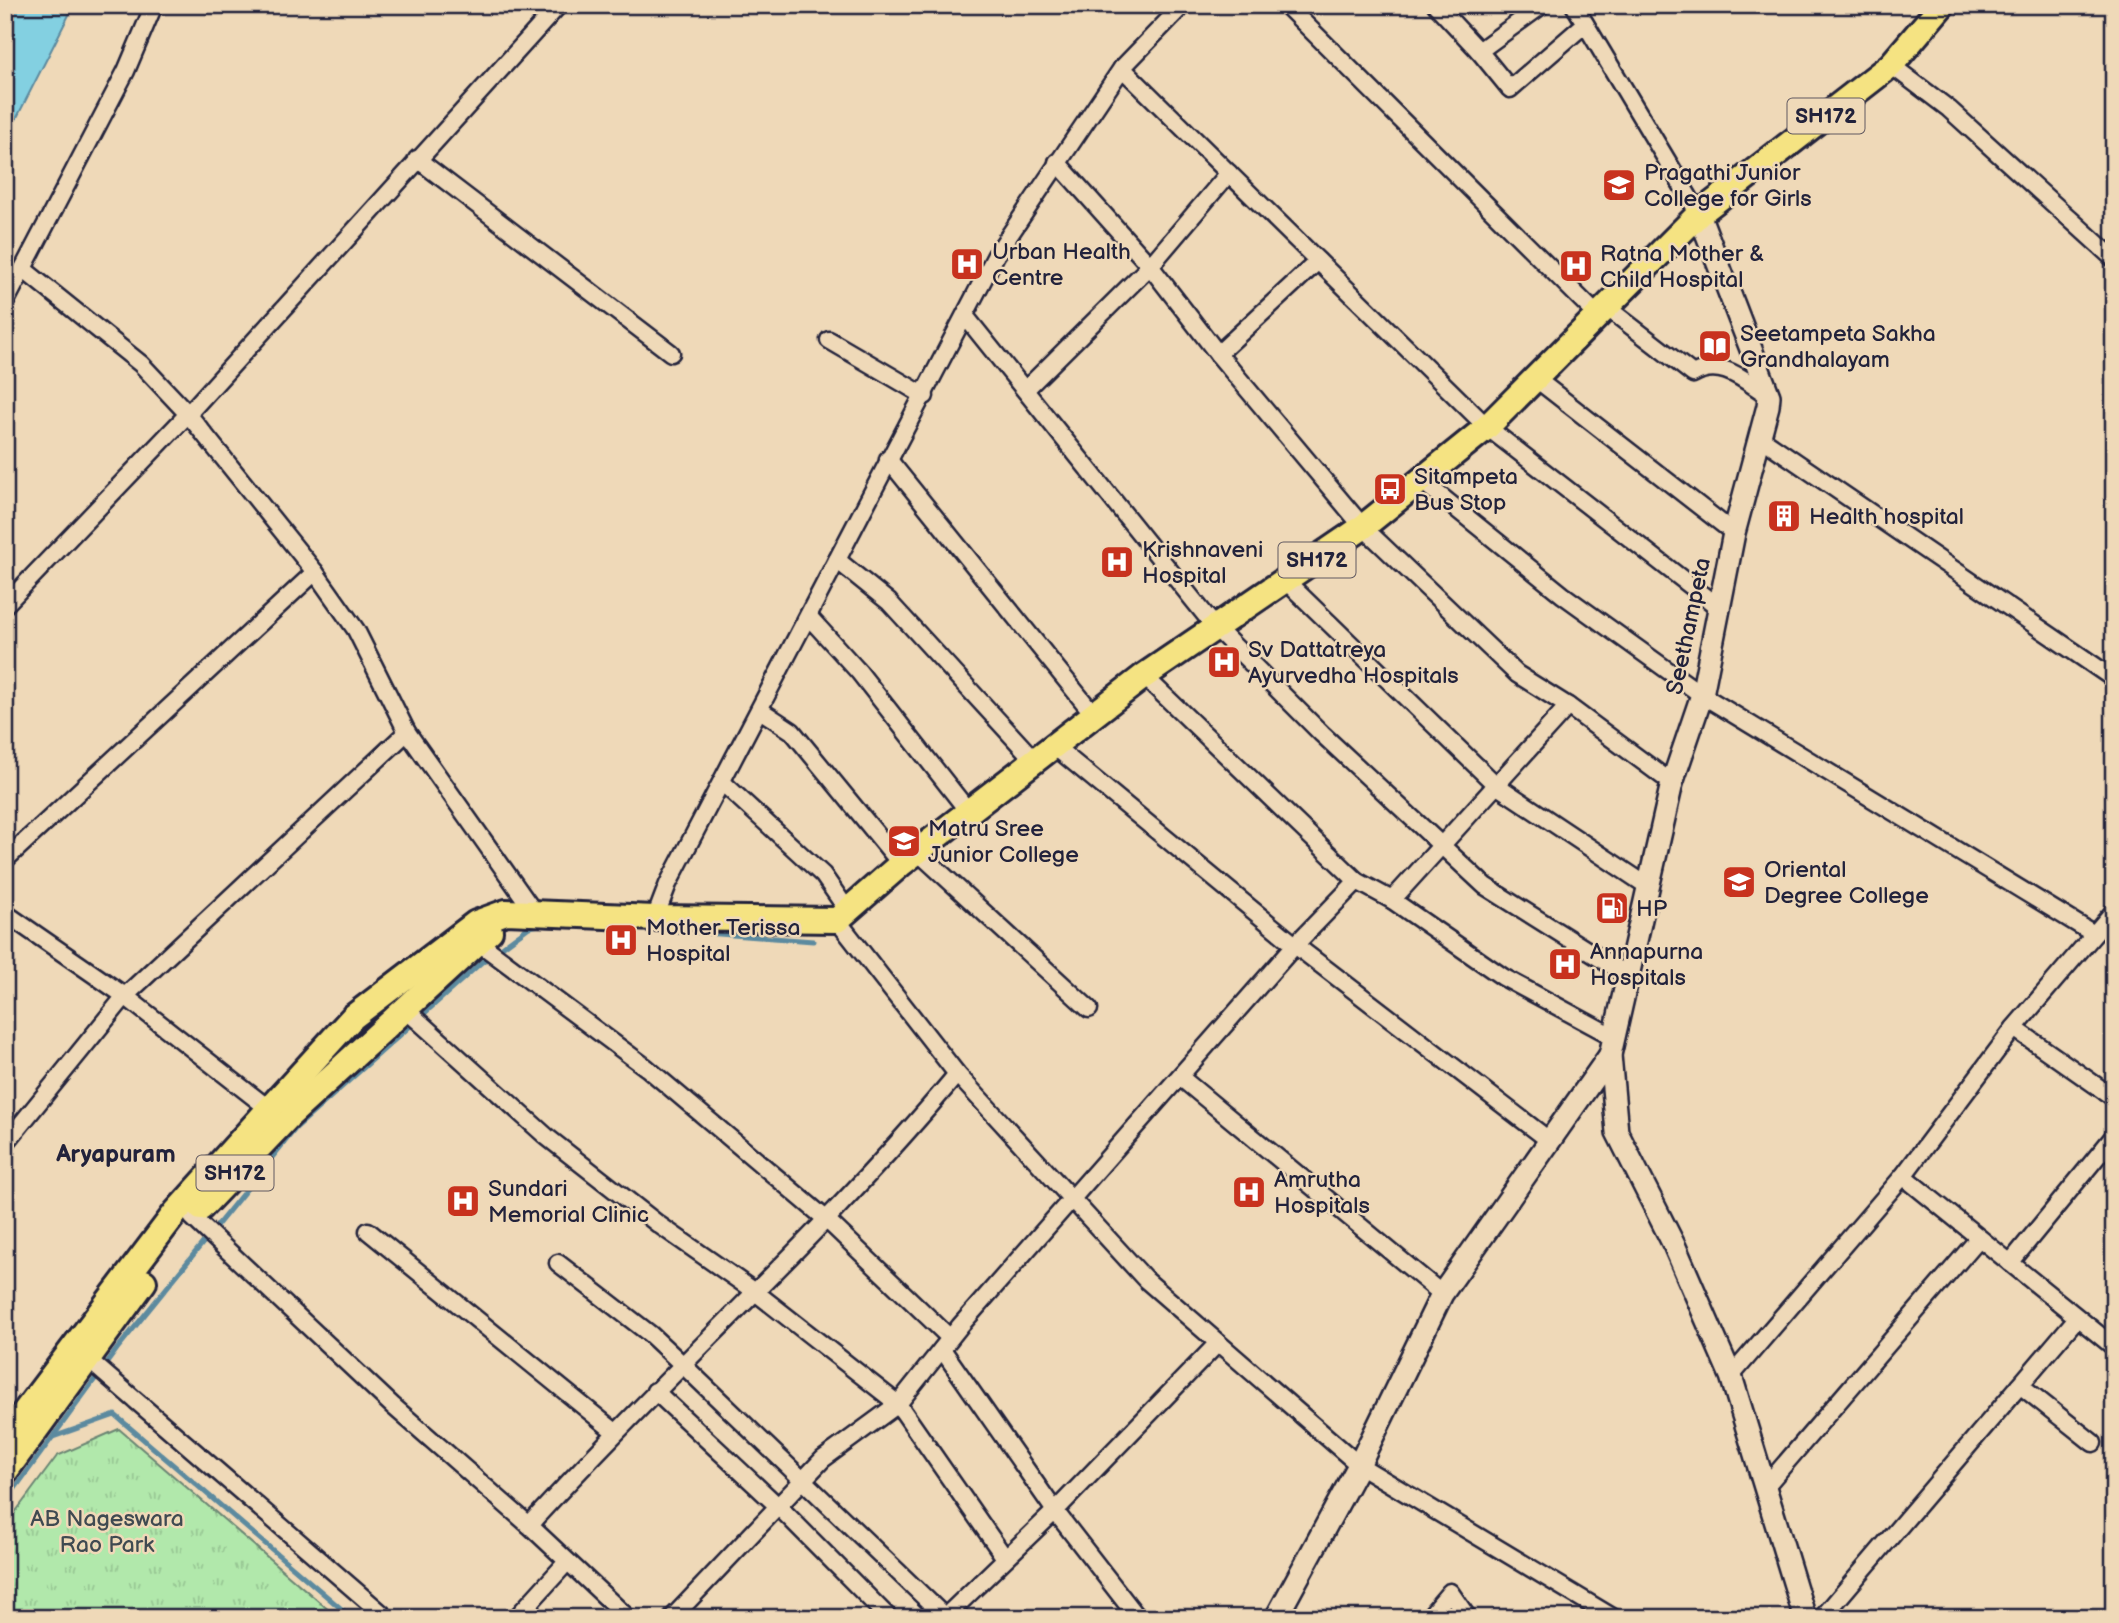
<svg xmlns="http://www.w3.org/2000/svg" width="2119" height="1623" font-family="'Balsamiq Sans',sans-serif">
  <defs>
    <pattern id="park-tufts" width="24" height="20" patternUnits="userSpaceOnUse" patternTransform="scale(1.75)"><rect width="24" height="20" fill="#b1e8ab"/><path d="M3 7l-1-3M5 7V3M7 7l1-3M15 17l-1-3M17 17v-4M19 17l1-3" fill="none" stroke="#98c794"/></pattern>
  </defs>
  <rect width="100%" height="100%" fill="#efd9b8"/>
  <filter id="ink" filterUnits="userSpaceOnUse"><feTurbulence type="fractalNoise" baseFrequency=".0143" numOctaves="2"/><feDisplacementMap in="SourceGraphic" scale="14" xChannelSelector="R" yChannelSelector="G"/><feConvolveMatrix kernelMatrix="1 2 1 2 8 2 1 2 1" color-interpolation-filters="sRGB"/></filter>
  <g filter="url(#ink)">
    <!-- park -->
    <path fill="url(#park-tufts)" stroke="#6a8573" stroke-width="2" d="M119 1429 338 1618H5V1526L57 1456Z"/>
    <!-- water -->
    <path fill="#83d0e1" stroke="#5c8a9f" stroke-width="2" d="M5 5H74L5 141Z"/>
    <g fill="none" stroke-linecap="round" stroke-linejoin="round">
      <!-- stream -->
      <g stroke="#5c8a9f" stroke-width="5">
        <path d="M666 930 813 941"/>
        <path d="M53 1437 115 1415 352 1618"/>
        <path d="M5 1502 117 1349 296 1128 482 962 529 927 541 925"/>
      </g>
      <!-- street casing -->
      <g stroke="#22223b" stroke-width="21">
        <g id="street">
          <path d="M1286 5 1596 314"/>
          <path d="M1436 5 1479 51 1542 5"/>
          <path d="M1574 5 1699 214"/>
          <path d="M1479 51 1510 89 1585 24"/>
          <path d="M1891 65 1949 109 2114 259"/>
          <path d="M1122 68 1487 427 1718 607"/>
          <path d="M417 159 671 353"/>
          <path d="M1057 162 1150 266 1218 354 1363 527 1517 674 1568 706 1672 783"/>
          <path d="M23 269 141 364 188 414 315 572 356 630 407 732 534 912"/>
          <path d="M5 303 126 71 154 5"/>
          <path d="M1605 306 1693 374C1721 357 1745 381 1769 396"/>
          <path d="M966 317 1215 627 1322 734 1485 886 1628 976"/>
          <path d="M829 340 925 396"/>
          <path d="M1218 354 1318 261"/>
          <path d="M1535 378 1734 533"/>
          <path d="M1026 389 1150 266 1229 173"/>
          <path d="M1761 438 2114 679"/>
          <path d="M888 459 1095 716"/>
          <path d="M1422 481 1563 595 1702 695 2094 934"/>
          <path d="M837 560 889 602 1035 761"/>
          <path d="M1287 582 1496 785 1649 887"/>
          <path d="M5 605 188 414 559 5"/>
          <path d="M809 617 859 672 968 811"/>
          <path d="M1144 676 1357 881"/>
          <path d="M760 710 792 731 901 864"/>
          <path d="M1054 746 1295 945 1550 1141"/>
          <path d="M723 783 823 875 848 911"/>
          <path d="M917 851 1089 1009"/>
          <path d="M5 860 315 572"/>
          <path d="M1392 900 1503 977 1614 1037"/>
          <path d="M5 913 125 996 269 1109"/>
          <path d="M655 918 668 884 996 255 1122 68 1183 5"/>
          <path d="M837 920 957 1074 1146 1280 1359 1465 1614 1618"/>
          <path d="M478 942 647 1068 827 1220 950 1338"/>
          <path d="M404 1008 547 1137 658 1224 754 1291 898 1404 1005 1558"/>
          <path d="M2014 1028 2114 911"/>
          <path d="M1180 1077 1442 1294"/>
          <path d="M5 1144 125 996 407 732"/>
          <path d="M1903 1176 2114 1347"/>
          <path d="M192 1217 393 1406 529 1525 628 1618"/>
          <path d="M368 1231 614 1431"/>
          <path d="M558 1263 650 1334 682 1364 945 1617"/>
          <path d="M2010 1263 2114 1136"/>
          <path d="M942 1349 1055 1511 1138 1618"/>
          <path d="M89 1360 387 1618"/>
          <path d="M1731 1376 1903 1176 2014 1028 2114 1098"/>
          <path d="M2020 1385 2093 1443"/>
          <path d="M655 1391 781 1509 889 1618"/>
          <path d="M1765 1487 1979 1238"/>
          <path d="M529 1525C669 1371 825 1233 957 1074"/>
          <path d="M516 1618 567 1562"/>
          <path d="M672 1618 823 1459 898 1404 960 1326 1295 945 1357 881 1392 900 1568 706"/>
          <path d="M944 1618 1055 1511 1218 1343"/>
          <path d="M1428 1618 1450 1592 1468 1618"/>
          <path d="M1822 1618 2077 1318"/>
        </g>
      </g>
      <!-- secondary casing -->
      <g stroke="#22223b" stroke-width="26">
        <g id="secondary">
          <path d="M1699 214 1769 396 1768 406 1734 533 1702 695 1672 783 1610 1055 1617 1132 1675 1247 1731 1376 1805 1618"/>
          <path d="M1276 1618 1359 1465 1442 1294 1610 1055"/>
        </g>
      </g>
      <!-- primary casing -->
      <g stroke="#22223b" stroke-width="30">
        <g id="primary">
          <path d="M201 1208 290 1115 490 931"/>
          <path d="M5 1438 176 1212 269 1109 353 1017 476 923 506 912 655 918 837 920 901 864 1144 676 1363 527 1487 427 1699 214 1891 65 1942 5"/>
          <path d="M5 1472 144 1282"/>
        </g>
      </g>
      <!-- street -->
      <use href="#street" stroke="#efd9b8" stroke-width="16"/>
      <!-- secondary -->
      <use href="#secondary" stroke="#efd9b8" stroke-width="21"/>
      <!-- primary -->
      <use href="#primary" stroke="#f5e382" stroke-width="24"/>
    </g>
  </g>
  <!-- icons -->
  <defs>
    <g id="university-square" transform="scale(1.75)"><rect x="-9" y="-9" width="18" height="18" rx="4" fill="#c8321e" stroke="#efd9b8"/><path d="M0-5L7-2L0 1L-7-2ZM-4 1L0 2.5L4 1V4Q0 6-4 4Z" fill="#fff"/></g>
    <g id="hospital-square" transform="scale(1.75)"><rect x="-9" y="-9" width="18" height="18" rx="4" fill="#c8321e" stroke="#efd9b8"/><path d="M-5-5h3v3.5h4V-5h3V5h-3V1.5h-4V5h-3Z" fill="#fff"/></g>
    <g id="library-square" transform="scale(1.75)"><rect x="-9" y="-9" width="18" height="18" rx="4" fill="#c8321e" stroke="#efd9b8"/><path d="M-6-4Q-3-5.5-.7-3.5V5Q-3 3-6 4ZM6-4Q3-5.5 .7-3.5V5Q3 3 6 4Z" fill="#fff"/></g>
    <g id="bus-square" transform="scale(1.75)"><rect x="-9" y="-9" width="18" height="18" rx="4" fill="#c8321e" stroke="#efd9b8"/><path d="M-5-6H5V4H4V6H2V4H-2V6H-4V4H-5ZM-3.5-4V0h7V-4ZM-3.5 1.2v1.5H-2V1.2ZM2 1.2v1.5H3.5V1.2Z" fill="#fff"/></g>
    <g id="building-square" transform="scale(1.75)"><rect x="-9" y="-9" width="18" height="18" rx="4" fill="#c8321e" stroke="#efd9b8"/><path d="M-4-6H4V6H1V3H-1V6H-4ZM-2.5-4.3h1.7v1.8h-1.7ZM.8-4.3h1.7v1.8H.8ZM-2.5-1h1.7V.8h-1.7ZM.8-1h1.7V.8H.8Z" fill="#fff"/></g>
    <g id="fuel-square" transform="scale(1.75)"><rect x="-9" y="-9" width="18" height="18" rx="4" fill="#c8321e" stroke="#efd9b8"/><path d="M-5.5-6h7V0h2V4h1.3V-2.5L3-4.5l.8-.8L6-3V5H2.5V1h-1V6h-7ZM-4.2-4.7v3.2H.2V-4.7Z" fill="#fff"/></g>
  </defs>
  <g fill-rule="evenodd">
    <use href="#university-square" x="1619" y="185"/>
    <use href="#hospital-square" x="967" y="264"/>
    <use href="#hospital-square" x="1576" y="266"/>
    <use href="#library-square" x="1715" y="346"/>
    <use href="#bus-square" x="1390" y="489"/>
    <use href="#building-square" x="1784" y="516"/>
    <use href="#hospital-square" x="1117" y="562"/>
    <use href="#hospital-square" x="1224" y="662"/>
    <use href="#university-square" x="904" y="841"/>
    <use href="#university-square" x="1739" y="882"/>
    <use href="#fuel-square" x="1612" y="908"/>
    <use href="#hospital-square" x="621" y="940"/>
    <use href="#hospital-square" x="1565" y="964"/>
    <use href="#hospital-square" x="1249" y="1192"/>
    <use href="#hospital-square" x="463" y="1201"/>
  </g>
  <g text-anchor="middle" stroke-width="5" stroke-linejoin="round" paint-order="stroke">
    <!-- shield labels -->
    <g fill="#efd9b8" stroke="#605960" stroke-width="2">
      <rect x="1787.5" y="98.5" width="77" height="35" rx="5"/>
      <rect x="1278.5" y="542.5" width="77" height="35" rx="5"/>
      <rect x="196.5" y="1155.5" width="77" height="35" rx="5"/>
    </g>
    <g font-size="21" font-weight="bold" fill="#22223b">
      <text x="1826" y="123">SH172</text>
      <text x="1317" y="567">SH172</text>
      <text x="235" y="1180">SH172</text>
    </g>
    <!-- poi labels -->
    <g font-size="23" fill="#22223b" stroke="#efd9b8" text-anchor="start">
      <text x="1644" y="180">Pragathi Junior<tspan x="1644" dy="26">College for Girls</tspan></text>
      <text x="992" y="259">Urban Health<tspan x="992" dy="26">Centre</tspan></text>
      <text x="1600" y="261">Ratna Mother &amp;<tspan x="1600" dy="26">Child Hospital</tspan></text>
      <text x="1740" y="341">Seetampeta Sakha<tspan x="1740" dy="26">Grandhalayam</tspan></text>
      <text x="1414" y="484">Sitampeta<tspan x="1414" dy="26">Bus Stop</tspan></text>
      <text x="1809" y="524">Health hospital</text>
      <text x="1142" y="557">Krishnaveni<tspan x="1142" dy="26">Hospital</tspan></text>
      <text x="1248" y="657">Sv Dattatreya<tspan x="1248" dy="26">Ayurvedha Hospitals</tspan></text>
      <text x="928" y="836">Matru Sree<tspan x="928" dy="26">Junior College</tspan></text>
      <text x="1764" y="877">Oriental<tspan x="1764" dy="26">Degree College</tspan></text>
      <text x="1636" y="916">HP</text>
      <text x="646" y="935">Mother Terissa<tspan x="646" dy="26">Hospital</tspan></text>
      <text x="1590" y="959">Annapurna<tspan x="1590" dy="26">Hospitals</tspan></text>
      <text x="1274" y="1187">Amrutha<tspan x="1274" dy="26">Hospitals</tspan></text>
      <text x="488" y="1196">Sundari<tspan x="488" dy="26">Memorial Clinic</tspan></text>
    </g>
    <!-- street labels -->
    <g font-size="23" fill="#22223b" stroke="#efd9b8">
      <text transform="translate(1688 626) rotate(-78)" y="8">Seethampeta</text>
    </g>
    <!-- park labels -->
    <g font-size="23" fill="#3f4a51" stroke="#efd9b8">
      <text x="107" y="1526">AB Nageswara<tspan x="107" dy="26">Rao Park</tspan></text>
    </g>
    <!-- neighbourhood labels -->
    <g font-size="24" font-weight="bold" fill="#22223b" stroke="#efd9b8">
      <text x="116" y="1162">Aryapuram</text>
    </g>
  </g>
  <!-- margin -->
  <rect width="2119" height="1623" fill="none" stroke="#efd9b8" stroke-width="28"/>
  <rect x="14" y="14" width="2091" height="1595" fill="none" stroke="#22223b" stroke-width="2.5" filter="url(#ink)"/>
</svg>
